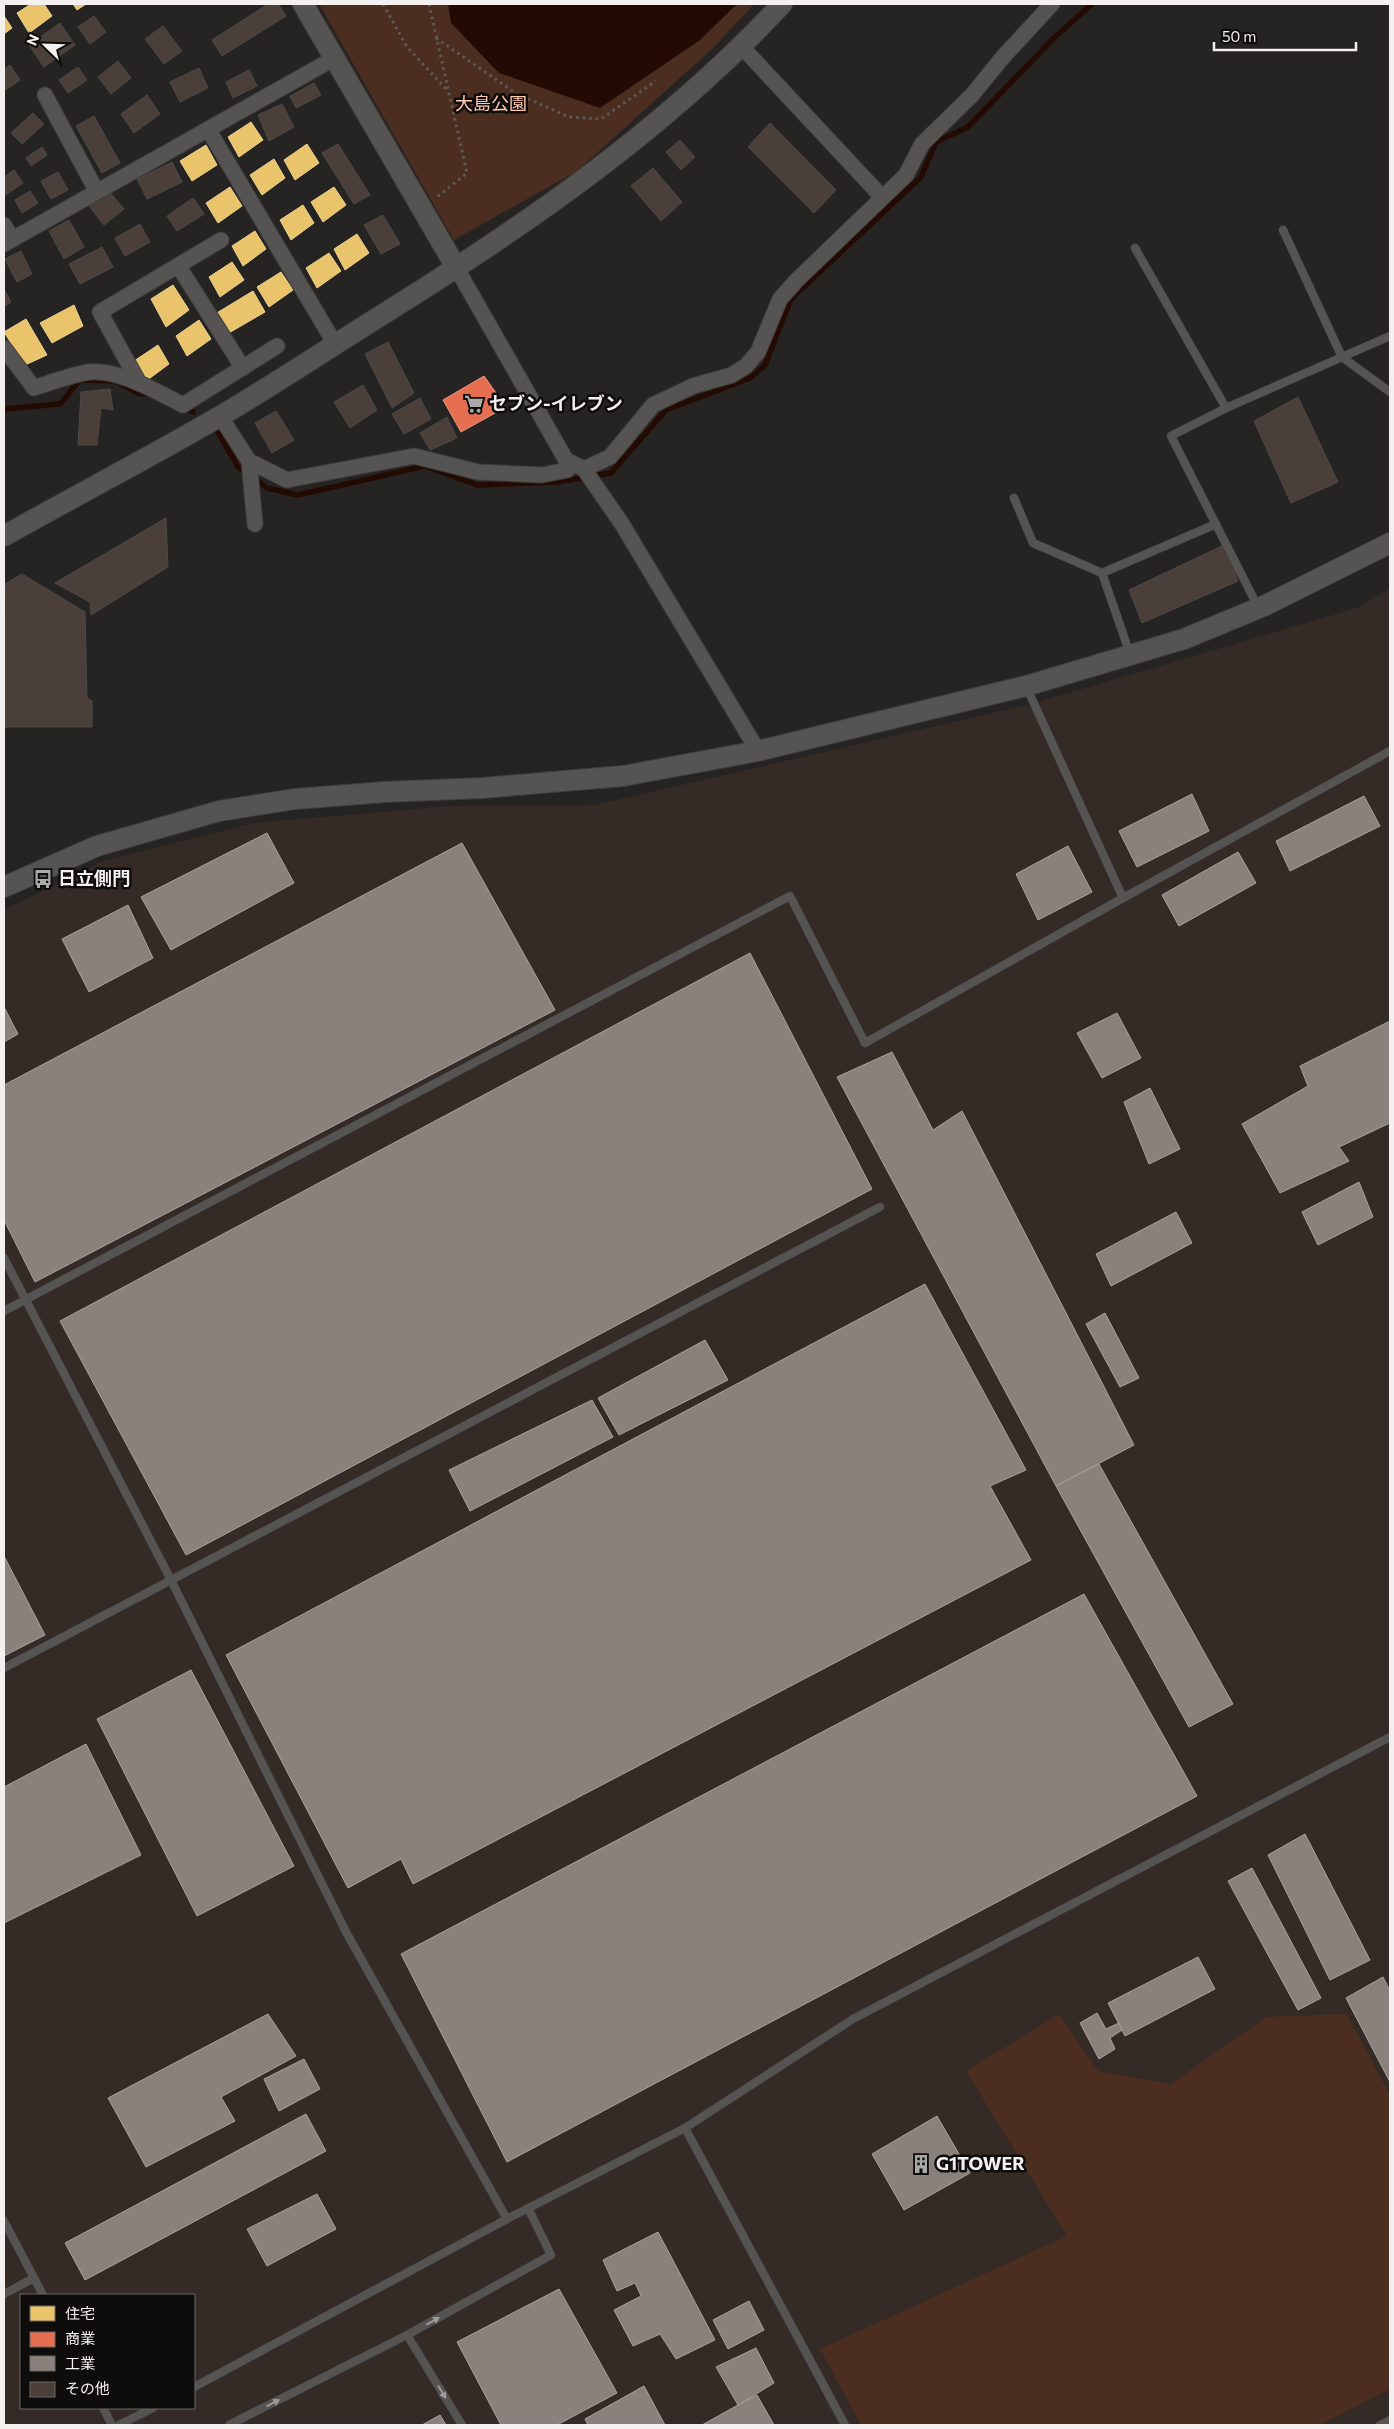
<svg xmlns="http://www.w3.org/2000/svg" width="1394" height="2429" font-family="Commissioner,'Noto Sans JP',sans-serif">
  <rect width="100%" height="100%" fill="#262422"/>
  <!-- built -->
  <path fill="#342a26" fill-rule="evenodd" d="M1390 588V2425H4V910L103 861 254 823 450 806 595 805 1031 704 1360 607ZM21 2295H194V2408H21Z"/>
  <!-- green -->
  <g fill="#4b2e20">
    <path d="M319 4H754L713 48 577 171 454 240Z"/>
    <path d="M1059 2014 1098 2071 1171 2084 1266 2017 1347 2014 1390 2095V2389L1320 2425H861L820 2349 1067 2236 966 2071Z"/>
  </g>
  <!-- water -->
  <path fill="#230a03" d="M448 4H737L700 40 600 108 499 73 451 23Z"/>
  <!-- homes -->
  <g fill="#e9c46a" stroke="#ecd192">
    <path d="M31 4H44L52 16 29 33 17 13Z"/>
    <path d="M73 4H86L77 10Z"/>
    <path d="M4 16 12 28 4 34Z"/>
    <path d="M251 122 263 140 239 157 228 137Z"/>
    <path d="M307 144 319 163 295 180 284 160Z"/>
    <path d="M206 145 217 165 192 181 180 161Z"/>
    <path d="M274 159 285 178 262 195 250 175Z"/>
    <path d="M230 187 242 206 218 223 206 203Z"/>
    <path d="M334 187 346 205 323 222 311 202Z"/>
    <path d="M303 205 314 223 291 240 280 220Z"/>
    <path d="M255 231 266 249 243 266 232 246Z"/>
    <path d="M357 234 369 253 345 270 334 249Z"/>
    <path d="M329 253 341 271 317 288 306 268Z"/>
    <path d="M232 262 244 280 220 297 209 277Z"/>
    <path d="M281 272 293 290 269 307 257 287Z"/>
    <path d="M173 285 189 310 166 327 151 299Z"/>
    <path d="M253 291 265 312 227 334 215 314Z"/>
    <path d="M74 305 83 326 52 343 40 323Z"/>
    <path d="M26 319 47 355 25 365 4 332Z"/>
    <path d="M199 320 211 339 187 356 176 336Z"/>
    <path d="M158 345 169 364 146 381 134 361Z"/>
  </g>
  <!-- shops -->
  <path fill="#e76f51" stroke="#eb9680" d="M484 376 506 407 461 432 443 400Z"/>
  <!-- industry -->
  <g fill="#8a817c" stroke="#aaa29e">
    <path d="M1192 794 1209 831 1137 867 1119 831Z"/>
    <path d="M1364 796 1380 826 1290 871 1276 841Z"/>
    <path d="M267 833 294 883 171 950 141 897Z"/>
    <path d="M462 843 555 1010 35 1282 4 1220V1085Z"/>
    <path d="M1068 846 1092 892 1038 920 1016 874Z"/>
    <path d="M1238 852 1256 883 1179 926 1162 895Z"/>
    <path d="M128 905 153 958 89 992 62 939Z"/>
    <path d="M750 953 872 1189 186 1555 60 1321Z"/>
    <path d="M4 1007 18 1034 4 1042Z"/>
    <path d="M1117 1013 1141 1058 1102 1078 1077 1033Z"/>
    <path d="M1390 1021V1123L1339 1147 1349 1161 1280 1193 1242 1124 1308 1086 1300 1066Z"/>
    <path d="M892 1052 933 1130 962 1111 1134 1445 1056 1486 837 1077Z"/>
    <path d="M1150 1088 1180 1149 1149 1164 1124 1102Z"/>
    <path d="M1359 1182 1373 1217 1318 1245 1302 1212Z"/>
    <path d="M1176 1212 1192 1243 1111 1286 1096 1254Z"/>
    <path d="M925 1284 1026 1470 990 1486 1031 1560 413 1884 401 1859 348 1888 226 1655Z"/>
    <path d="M1105 1313 1139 1378 1120 1387 1086 1324Z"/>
    <path d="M705 1340 728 1380 619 1435 598 1398Z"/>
    <path d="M592 1400 613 1437 470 1511 449 1470Z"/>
    <path d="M1099 1464 1233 1704 1189 1727 1056 1486Z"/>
    <path d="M4 1556 45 1635 4 1656Z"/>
    <path d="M1084 1594 1197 1796 507 2162 401 1954Z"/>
    <path d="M191 1670 294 1866 197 1916 97 1719Z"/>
    <path d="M86 1744 141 1855 4 1923V1787Z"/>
    <path d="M1305 1834 1370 1960 1330 1980 1268 1855Z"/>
    <path d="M1252 1868 1321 1998 1298 2010 1228 1881Z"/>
    <path d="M1198 1957 1215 1989 1125 2036 1108 2003Z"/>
    <path d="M1383 1977 1390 1991V2082L1346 1998Z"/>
    <path d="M1097 2013 1106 2029 1119 2023 1122 2030 1110 2038 1115 2049 1099 2059 1080 2023Z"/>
    <path d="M268 2014 296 2056 221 2097 235 2121 146 2167 108 2098Z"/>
    <path d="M304 2059 320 2089 279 2111 264 2079Z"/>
    <path d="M306 2114 326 2151 85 2280 65 2243Z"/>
    <path d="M937 2116 970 2173 904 2210 872 2154Z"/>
    <path d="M317 2194 336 2229 267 2266 247 2229Z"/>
    <path d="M658 2232 715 2340 676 2359 660 2334 633 2346 614 2310 641 2296 635 2283 617 2291 603 2260Z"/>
    <path d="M559 2289 617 2393 557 2425H501L457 2342Z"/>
    <path d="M749 2301 764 2330 728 2349 713 2320Z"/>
    <path d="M756 2348 774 2383 738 2405 716 2367Z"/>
    <path d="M644 2386 665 2425H588L585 2419Z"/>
    <path d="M757 2395 774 2425H702L738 2405Z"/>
    <path d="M440 2415 446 2425H422Z"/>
  </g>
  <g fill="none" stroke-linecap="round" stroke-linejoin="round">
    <!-- stream -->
    <g stroke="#230a03" stroke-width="5.5">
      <path d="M183 407 193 412"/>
      <path d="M4 409 60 404 80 380 115 381 140 394H152"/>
      <path d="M214 425 238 467 267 488 298 495 425 466 477 485 557 482 611 473 666 410 750 378 765 365 791 299 921 177 936 142 968 127 1055 37 1092 4"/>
    </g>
  </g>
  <!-- building -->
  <g fill="#4a3f39" stroke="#4c4a48">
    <path d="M268 4H278L286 16 222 56 212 40Z"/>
    <path d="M94 16 106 32 90 44 78 27Z"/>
    <path d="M60 23 75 45 44 67 29 45Z"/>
    <path d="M163 26 182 51 164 64 145 39Z"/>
    <path d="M118 61 131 78 111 94 98 77Z"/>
    <path d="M10 65 20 80 4 91V69Z"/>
    <path d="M78 67 87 80 68 93 59 80Z"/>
    <path d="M199 68 208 88 180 102 170 82Z"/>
    <path d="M249 70 257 86 233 98 226 82Z"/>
    <path d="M314 83 321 95 296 108 290 96Z"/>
    <path d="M147 95 160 114 134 133 121 114Z"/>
    <path d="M282 104 294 127 269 141 258 115Z"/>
    <path d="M33 113 44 124 22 144 11 133Z"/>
    <path d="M94 116 120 163 102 173 76 126Z"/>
    <path d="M770 123 836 190 814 213 748 147Z"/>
    <path d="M680 140 695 157 681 170 666 152Z"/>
    <path d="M338 144 370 195 354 204 322 153Z"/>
    <path d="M42 147 47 155 31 166 26 158Z"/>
    <path d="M172 162 182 182 147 199 137 179Z"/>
    <path d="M653 168 682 202 661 221 631 186Z"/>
    <path d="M14 170 23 183 4 196V177Z"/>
    <path d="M58 172 68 190 51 199 41 181Z"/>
    <path d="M108 190 124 209 104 225 89 206Z"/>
    <path d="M30 191 38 203 22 213 15 200Z"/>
    <path d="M193 198 204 214 177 231 167 216Z"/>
    <path d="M383 215 400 244 381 254 364 225Z"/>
    <path d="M69 220 84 247 64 259 49 231Z"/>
    <path d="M140 224 150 242 125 256 115 238Z"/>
    <path d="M102 247 113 267 80 284 69 264Z"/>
    <path d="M21 251 32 274 17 282 5 259Z"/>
    <path d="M4 289 11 302 4 307Z"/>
    <path d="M388 342 414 393 392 408 365 354Z"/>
    <path d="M363 385 377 410 350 428 334 402Z"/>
    <path d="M110 389 113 410 101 408 97 445H78L81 392Z"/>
    <path d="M1298 397 1338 482 1291 503 1254 421Z"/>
    <path d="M420 398 431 419 404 434 392 414Z"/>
    <path d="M276 411 294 440 272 453 255 423Z"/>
    <path d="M447 417 457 438 430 450 420 433Z"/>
    <path d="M166 518 168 567 91 615 90 602 55 583Z"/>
    <path d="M1224 545 1238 581 1142 623 1129 590Z"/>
    <path d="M22 574 85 612 87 698 92 701V727H4L5 584Z"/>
  </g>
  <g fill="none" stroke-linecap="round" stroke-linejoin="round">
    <!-- service casing -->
    <g stroke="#403e3d" stroke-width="9">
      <g id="service">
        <path d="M1283 230 1342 357 1390 392"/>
        <path d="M1135 248 1226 408"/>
        <path d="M1014 498 1033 543 1102 573 1130 654"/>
        <path d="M1102 573 1216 524"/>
        <path d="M1258 607 1171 436 1226 408 1390 336"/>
        <path d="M1026 686 1123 898"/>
        <path d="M4 1258 171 1580 346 1932 507 2219"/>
        <path d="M4 1311 790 896 865 1043 1123 898 1390 751"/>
        <path d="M4 1668 880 1207"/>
        <path d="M685 2128 845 2425"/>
        <path d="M4 2221 43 2295"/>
        <path d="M4 2294 34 2278"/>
        <path d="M407 2335 462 2425"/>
        <path d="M194 2387 507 2219 685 2128 853 2019 1390 1737"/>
        <path d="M103 2408 112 2425"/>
        <path d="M119 2425 153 2408"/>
        <path d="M229 2425 407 2335 551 2255 528 2208"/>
        <path d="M1380 2425 1390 2420"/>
      </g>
    </g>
    <!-- minor casing -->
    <g stroke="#403e3d" stroke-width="17">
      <g id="minor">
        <path d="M742 47 882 197"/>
        <path d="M45 95 97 192"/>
        <path d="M208 129 335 344"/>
        <path d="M4 225 12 239"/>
        <path d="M4 244 333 59"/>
        <path d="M179 267 243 368"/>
        <path d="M457 269 566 460 584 469 622 524 758 751"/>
        <path d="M4 348 34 388C52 382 70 375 89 372 119 369 157 392 183 405L277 346"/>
        <path d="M139 383 100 312 221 240"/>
        <path d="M220 416 249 461 287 480 414 456 478 472 542 475 567 470 570 462"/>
        <path d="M249 461 255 524"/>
        <path d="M584 469 610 457 653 405 693 386 732 375 746 366 758 352 780 299 796 281 906 175 922 144 972 95 1003 57 1052 4"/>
      </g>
    </g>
    <!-- tertiary casing -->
    <g stroke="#403e3d" stroke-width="22">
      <g id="tertiary">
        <path d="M303 4 457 269"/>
        <path d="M4 536C77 495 152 456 224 414 276 383 326 350 377 318 522 228 665 130 782 4"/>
        <path d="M4 887 97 846 219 811 295 799 385 792 482 788 623 776 758 751 1026 686 1184 639 1266 605 1390 543"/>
      </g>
    </g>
    <!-- path -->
    <g stroke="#5c5a59" stroke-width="3" stroke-dasharray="2.5 4" stroke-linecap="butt">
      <path d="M383 4 407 47 448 91"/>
      <path d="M429 4 467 173 436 198"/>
      <path d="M436 38 517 94 569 117 601 119 656 81"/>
    </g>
    <!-- service -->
    <use href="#service" stroke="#565453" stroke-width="8"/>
    <!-- minor -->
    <use href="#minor" stroke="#565453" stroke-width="15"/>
    <!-- tertiary -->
    <use href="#tertiary" stroke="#565453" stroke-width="20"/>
  </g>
  <!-- one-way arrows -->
  <defs><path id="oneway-solid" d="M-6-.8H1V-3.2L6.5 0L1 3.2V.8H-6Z" transform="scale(1.25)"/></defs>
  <g fill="#9d9a99">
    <use href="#oneway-solid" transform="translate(433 2321) rotate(-29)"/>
    <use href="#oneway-solid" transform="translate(442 2392) rotate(59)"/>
    <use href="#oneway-solid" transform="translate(273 2403) rotate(-27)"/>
  </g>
  <!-- icons -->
  <defs>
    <g id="supermarket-bare" transform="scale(1.5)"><path d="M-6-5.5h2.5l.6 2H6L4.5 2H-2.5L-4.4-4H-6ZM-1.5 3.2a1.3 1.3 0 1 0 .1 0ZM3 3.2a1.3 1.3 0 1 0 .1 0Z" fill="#aba9a7" stroke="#0f0d0c" stroke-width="2.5" paint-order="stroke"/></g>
    <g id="bus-bare" transform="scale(1.5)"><path d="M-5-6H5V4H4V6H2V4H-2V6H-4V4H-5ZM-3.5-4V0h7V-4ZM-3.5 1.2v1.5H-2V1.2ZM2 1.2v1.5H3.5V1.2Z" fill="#aba9a7" stroke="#0f0d0c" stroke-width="2.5" paint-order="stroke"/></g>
    <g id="building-bare" transform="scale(1.5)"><path d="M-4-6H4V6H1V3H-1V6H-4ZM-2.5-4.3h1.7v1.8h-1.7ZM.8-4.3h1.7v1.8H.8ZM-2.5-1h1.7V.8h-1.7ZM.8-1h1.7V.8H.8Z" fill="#aba9a7" stroke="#0f0d0c" stroke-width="2.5" paint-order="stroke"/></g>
  </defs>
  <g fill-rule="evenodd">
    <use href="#supermarket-bare" x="474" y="404"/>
    <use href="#bus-bare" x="43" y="879"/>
    <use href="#building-bare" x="921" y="2164"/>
  </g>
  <g text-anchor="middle" stroke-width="5" stroke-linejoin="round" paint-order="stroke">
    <!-- park labels -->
    <g font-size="18" fill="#ffc7af" stroke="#0f0d0c">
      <text x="491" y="110">大島公園</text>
    </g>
    <!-- poi labels -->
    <g font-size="18" font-weight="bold" fill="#f3f0ef" stroke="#0f0d0c" text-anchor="start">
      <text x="489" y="410">セブン-イレブン</text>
      <text x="58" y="885">日立側門</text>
      <text x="936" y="2170">G1TOWER</text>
    </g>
  </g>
  <!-- border -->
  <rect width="1394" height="2429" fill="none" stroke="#f3f0ef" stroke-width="10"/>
  <!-- legend -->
  <rect x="20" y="2294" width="175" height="115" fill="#0f0d0c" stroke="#6a6867"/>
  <rect x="30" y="2306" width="25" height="15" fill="#e9c46a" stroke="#6a6867"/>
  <text x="65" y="2319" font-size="15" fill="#f3f0ef">住宅</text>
  <rect x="30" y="2332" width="25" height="15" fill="#e76f51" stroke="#6a6867"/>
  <text x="65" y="2344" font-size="15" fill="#f3f0ef">商業</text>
  <rect x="30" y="2356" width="25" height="15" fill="#8a817c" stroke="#6a6867"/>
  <text x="65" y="2369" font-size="15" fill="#f3f0ef">工業</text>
  <rect x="30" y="2382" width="25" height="15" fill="#4a3f39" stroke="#6a6867"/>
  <text x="65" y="2394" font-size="15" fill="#f3f0ef">その他</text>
  <!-- north arrow -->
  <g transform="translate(45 45) rotate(293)" stroke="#0f0d0c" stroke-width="4" paint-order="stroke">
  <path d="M0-4L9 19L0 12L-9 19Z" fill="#f3f0ef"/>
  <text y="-8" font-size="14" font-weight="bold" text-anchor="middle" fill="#f3f0ef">N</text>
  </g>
  <!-- scale -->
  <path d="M1214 42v8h142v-8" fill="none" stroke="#f3f0ef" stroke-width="2.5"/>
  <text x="1222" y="42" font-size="15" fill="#f3f0ef" stroke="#0f0d0c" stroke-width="4" paint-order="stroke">50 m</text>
</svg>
